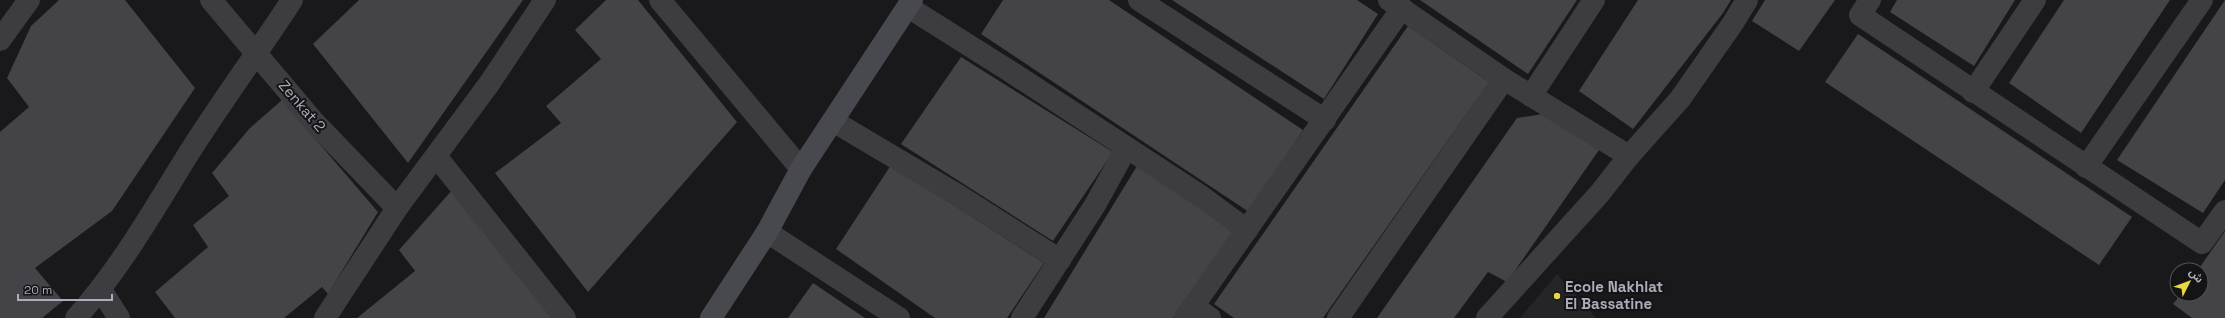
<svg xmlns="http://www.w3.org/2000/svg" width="2225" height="318" font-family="'Space Grotesk','Noto Sans Arabic',sans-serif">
  <rect width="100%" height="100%" fill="#19191b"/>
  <!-- built -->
  <path fill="#252528" d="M1557 274 1596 318H1520Z"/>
  <!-- building -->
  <g fill="#434348">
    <path d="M59 0H125L195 88 112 211 35 268 63 301 42 318H0V132L29 107 7 78 31 26Z"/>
    <path d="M359 0H523L408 163 313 44Z"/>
    <path d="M606 0H638L737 122 588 292 495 173 561 123 546 106 601 59 575 30Z"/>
    <path d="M1003 0H1109L1303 130 1249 212 981 34Z"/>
    <path d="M1172 0H1357L1378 14 1324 99Z"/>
    <path d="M1420 0H1577L1528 74Z"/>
    <path d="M1638 0H1731L1723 13 1633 129 1579 91Z"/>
    <path d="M1765 0H1835L1799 51 1752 21Z"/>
    <path d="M1897 0H2015L1974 66 1890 12Z"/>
    <path d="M2064 0H2170L2081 133 2009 83Z"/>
    <path d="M2225 0V180L2203 213 2117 160Z"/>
    <path d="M1408 26 1489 82 1323 318H1234L1214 304Z"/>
    <path d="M1858 34 2132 217 2099 265 1825 82Z"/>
    <path d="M961 57 1113 152 1053 241 901 144Z"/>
    <path d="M282 100 378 212 328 294 322 287 284 318H175L155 292 208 247 193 225 229 196 212 173 250 128Z"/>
    <path d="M1543 114 1599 150 1507 282 1488 272 1454 318H1377L1517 118Z"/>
    <path d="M891 165 1044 263 1007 318H935L836 249Z"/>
    <path d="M1137 166 1234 231 1173 318H1044Z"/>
    <path d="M453 189 560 318H357L415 271 399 250Z"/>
    <path d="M2225 231V318H2192L2173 304 2181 294H2201V270H2198Z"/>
    <path d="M813 283 865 318H788Z"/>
  </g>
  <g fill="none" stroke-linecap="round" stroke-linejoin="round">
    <!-- minor -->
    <g stroke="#3c3c41" stroke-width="22">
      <path d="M211 0 315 123 397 208"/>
      <path d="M660 0 801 169"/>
      <path d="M1139 0 1325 120"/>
      <path d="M1389 0 1504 79 1629 156"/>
      <path d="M1870 0 1860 15 2202 243 2225 211"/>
      <path d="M908 7 1008 70 1201 196 1247 230"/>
      <path d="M0 40 29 0"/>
      <path d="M1973 92 2035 0"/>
      <path d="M1531 96 1594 0"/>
      <path d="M833 121 961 197 1060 260"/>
      <path d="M436 156 565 318"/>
      <path d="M2086 167 2202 0"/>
      <path d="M767 232 899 318"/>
      <path d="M101 290 119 318"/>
      <path d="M1193 306 1210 318"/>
      <path d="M76 318C119 270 150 216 184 161 218 106 257 54 292 0"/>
      <path d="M325 318 397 208 489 84 545 0"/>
      <path d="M1022 318 1095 205 1126 149"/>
      <path d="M1185 318 1402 8"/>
      <path d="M1338 318 1504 79"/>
      <path d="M1487 318 1600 193 1629 156 1680 99 1733 23 1747 0"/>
    </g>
    <!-- secondary -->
    <path stroke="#48484f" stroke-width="22" d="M711 318 767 232 801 169 912 0"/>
  </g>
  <!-- markers -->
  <circle fill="#e7d745" stroke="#141416" stroke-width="1.5" cx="1557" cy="296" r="4"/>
  <g text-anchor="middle" stroke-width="4" stroke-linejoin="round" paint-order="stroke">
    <!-- street labels -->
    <g font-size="15" fill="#acadb9" stroke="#141416">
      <text transform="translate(302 106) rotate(49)" y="5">Zenkat 2</text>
    </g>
    <!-- poi labels -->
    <g font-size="15" font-weight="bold" fill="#acadb9" stroke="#141416" text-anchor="start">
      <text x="1565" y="292">Ecole Nakhlat<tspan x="1565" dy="17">El Bassatine</tspan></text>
    </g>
  </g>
  <!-- north arrow -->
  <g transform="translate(2189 282) rotate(48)"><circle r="19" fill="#141416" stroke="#515157"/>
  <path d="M0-3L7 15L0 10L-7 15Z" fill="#e7d745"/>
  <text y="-6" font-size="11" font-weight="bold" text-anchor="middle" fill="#acadb9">ش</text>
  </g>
  <!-- scale -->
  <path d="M18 294v6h94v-6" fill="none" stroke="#acadb9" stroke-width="2"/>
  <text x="24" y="294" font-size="12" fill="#acadb9" stroke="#141416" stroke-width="3" paint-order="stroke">20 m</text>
</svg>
